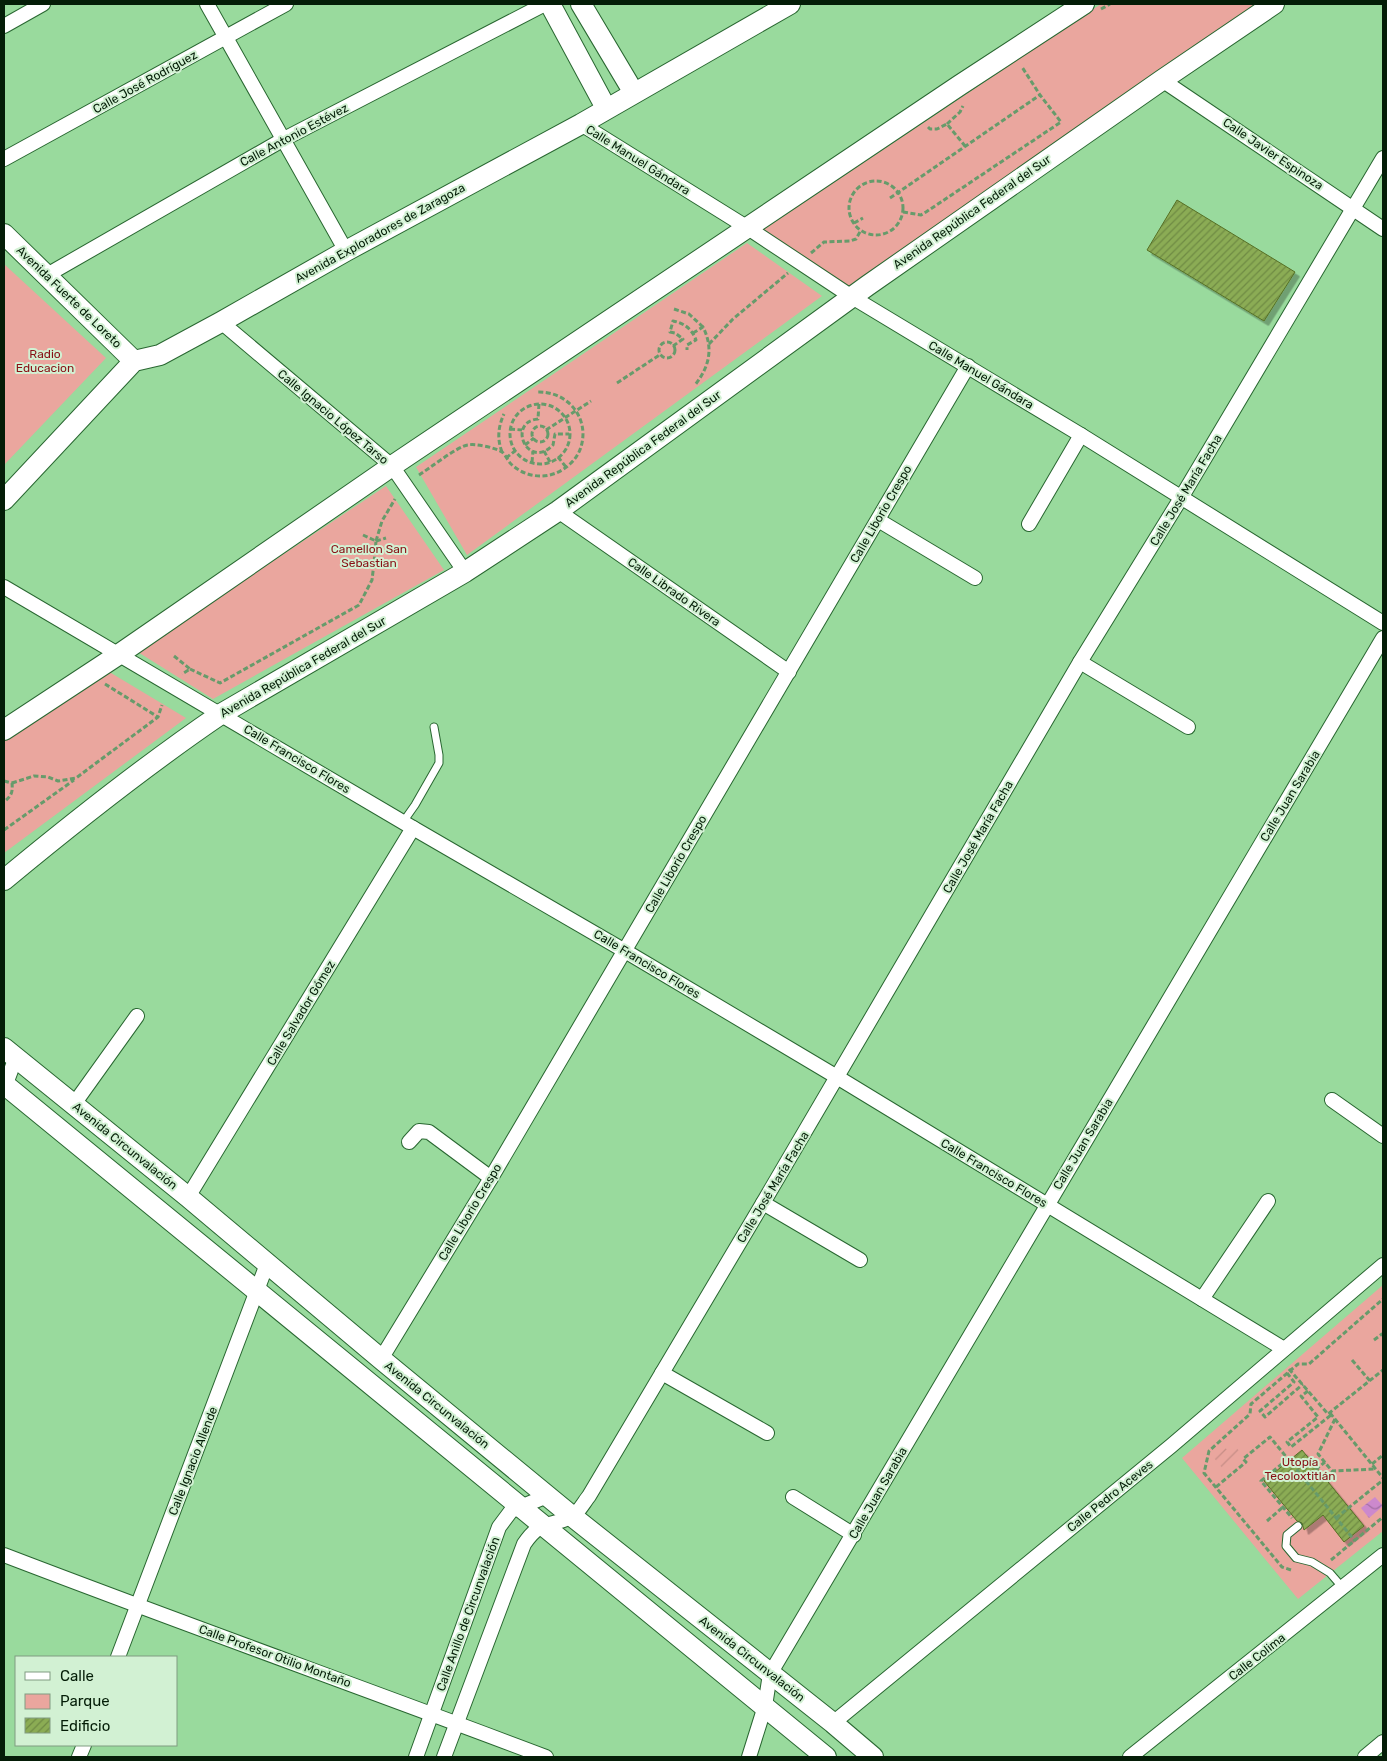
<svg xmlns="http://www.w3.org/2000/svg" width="1387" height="1761" font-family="Rubik,sans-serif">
  <defs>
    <pattern id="garden-furrows" width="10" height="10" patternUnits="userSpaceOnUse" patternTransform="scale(1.25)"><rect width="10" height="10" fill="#eaa69e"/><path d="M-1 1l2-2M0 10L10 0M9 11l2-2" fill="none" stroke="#c78e87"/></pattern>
    <pattern id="water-waves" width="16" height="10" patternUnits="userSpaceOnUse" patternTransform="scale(1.25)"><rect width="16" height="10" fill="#cc89cd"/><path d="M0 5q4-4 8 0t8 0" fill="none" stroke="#a36fa4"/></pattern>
    <pattern id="building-hatch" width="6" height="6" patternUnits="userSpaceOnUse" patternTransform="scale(1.25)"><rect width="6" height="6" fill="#8bac54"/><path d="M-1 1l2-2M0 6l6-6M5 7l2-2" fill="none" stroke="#6f8b44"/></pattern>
    <filter id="shadow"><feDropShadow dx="4.5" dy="4.5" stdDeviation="0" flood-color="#0004"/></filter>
  </defs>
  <rect width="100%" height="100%" fill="#99da9d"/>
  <!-- park -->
  <g fill="#eaa69e">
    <path d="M1101 4H1265L846 288 763 230Z"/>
    <path d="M747 243 822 296 467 555 416 467Z"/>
    <path d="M4 264 106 358 4 465Z"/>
    <path d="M386 486 444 570 213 699 133 649 228 591Z"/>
    <path d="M106 670 186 718 4 853V737Z"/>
    <path d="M1383 1285V1531L1298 1599 1182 1458Z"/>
  </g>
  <!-- garden -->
  <path fill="url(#garden-furrows)" d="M1234 1445 1241 1453 1223 1469 1214 1458 1225 1448 1228 1450Z"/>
  <!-- water -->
  <path fill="url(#water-waves)" d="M1375 1497 1383 1506 1369 1518 1361 1508Z"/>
  <!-- building -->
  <g fill="url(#building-hatch)" stroke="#567025" filter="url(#shadow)">
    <path d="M1177 200 1295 272 1264 321 1147 250Z"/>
    <path d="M1302 1450 1364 1526 1344 1542 1323 1515 1304 1530 1302 1523 1297 1521 1264 1481Z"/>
  </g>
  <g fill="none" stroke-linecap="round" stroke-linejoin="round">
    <!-- lane casing -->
    <g stroke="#296731" stroke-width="9">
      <g id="lane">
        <path d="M403 822 415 805 439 763V755L434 727"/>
        <path d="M1298 1526 1287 1535 1286 1546 1296 1558 1312 1562 1330 1573 1343 1588"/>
      </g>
    </g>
    <!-- street casing -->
    <g stroke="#296731" stroke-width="16">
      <g id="street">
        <path d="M207 4 346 251"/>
        <path d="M4 26 43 4"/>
        <path d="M1162 80 1383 229"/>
        <path d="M581 124 748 228 852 297 1081 435 1383 623"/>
        <path d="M4 159 286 4"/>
        <path d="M47 275 284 139 545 4"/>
        <path d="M221 322 392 466 465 572"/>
        <path d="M558 511 789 672"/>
        <path d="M878 520 975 578"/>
        <path d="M1029 524 1081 435"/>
        <path d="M4 587 413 828 625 951 837 1077 1284 1349"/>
        <path d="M1080 662 1188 727"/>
        <path d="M4 1089 16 1057"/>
        <path d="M1332 1100 1383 1136"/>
        <path d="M74 1104 137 1016"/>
        <path d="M409 1142 419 1131 429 1132 491 1178"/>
        <path d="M188 1197 413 828"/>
        <path d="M763 1203 860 1260"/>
        <path d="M1202 1299 1268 1201"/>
        <path d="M381 1359 491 1178 968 366"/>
        <path d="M662 1373 767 1433"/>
        <path d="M793 1497 854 1535"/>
        <path d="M4 1555C184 1624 366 1689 546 1757"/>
        <path d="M118 1657 267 1264"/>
        <path d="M833 1723 1171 1446 1383 1265"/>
        <path d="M79 1757 84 1745"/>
        <path d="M416 1757 499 1527 511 1511 547 1496"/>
        <path d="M444 1757 524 1544C541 1519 548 1528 571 1517 578 1514 584 1502 589 1496L763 1203 1080 662 1181 498 1383 158"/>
        <path d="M749 1757 765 1706 770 1674 1383 638"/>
        <path d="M1130 1757 1383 1555"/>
        <path d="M1365 1757 1383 1742"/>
      </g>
    </g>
    <!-- secondary casing -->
    <g stroke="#296731" stroke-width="22">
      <g id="secondary">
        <path d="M550 4 606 108"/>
        <path d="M581 4 634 93"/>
        <path d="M4 234 134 361"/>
        <path d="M4 500 134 361 160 355 221 322 346 251 581 124 790 4"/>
        <path d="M4 730 118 655 392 466 960 85 1084 4"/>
        <path d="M4 880C74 822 146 765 221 714L465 572 558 511 867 286 1162 80 1274 4"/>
        <path d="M4 1048 188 1197 381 1359 573 1517 833 1723 873 1757"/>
        <path d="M4 1084 826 1757"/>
      </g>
    </g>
    <!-- path -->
    <g stroke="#679b6b" stroke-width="3" stroke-dasharray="5 2.5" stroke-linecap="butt">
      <path d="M1101 9 1110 4"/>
      <path d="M947 124 960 112 963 106"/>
      <path d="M928 127 930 129H937L947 124 965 146"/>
      <circle cx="876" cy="208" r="27"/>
      <path d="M890 198 1040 95"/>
      <path d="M903 212 921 215 926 212 1061 122 1040 95 1022 67"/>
      <path d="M854 223 863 218"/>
      <path d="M811 253 824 242 850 241 856 239 861 230"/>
      <path d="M674 309 689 314 703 327"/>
      <path d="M693 333 703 327C714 349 709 367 695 385"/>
      <circle cx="667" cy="350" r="8"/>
      <path d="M709 344 733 319 788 273"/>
      <path d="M673 346 683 339 675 333 670 332 673 321C684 323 692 329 696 340L687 345V350"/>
      <path d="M617 383 661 354"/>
      <path d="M539 404 538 419C506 422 528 471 553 445L555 434H569"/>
      <circle cx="540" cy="434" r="30"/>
      <circle cx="540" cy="434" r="8"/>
      <path d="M510 429 522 430"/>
      <path d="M546 430 591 401"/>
      <path d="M525 445 534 438"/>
      <path d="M544 451 550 462"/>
      <path d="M502 452C497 439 498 427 504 414"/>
      <path d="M558 457 566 467"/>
      <path d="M506 458 515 451"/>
      <path d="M532 462 533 451"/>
      <path d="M419 475C430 468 458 446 468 445 475 443 496 448 502 452 505 454 508 461 511 464 528 480 553 480 570 464 579 456 583 445 583 433 582 408 561 391 537 392"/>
      <path d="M363 535 376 541 374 563"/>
      <path d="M376 541 382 521 395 499"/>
      <path d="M376 541 386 538"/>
      <path d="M174 656 190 669 182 674"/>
      <path d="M190 669 220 683 359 605 372 580 374 563H365"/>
      <path d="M105 684 158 717"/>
      <path d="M4 781 12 783C13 793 11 796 4 802"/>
      <path d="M12 783 34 776 48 777 58 781 76 778 158 717 162 705"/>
      <path d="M4 830 74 780"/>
      <path d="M1374 1340 1382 1334 1383 1335"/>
      <path d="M1352 1360 1370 1381"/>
      <path d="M1289 1369 1328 1414 1383 1370"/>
      <path d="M1287 1373 1294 1382 1260 1411 1265 1417 1303 1384"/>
      <path d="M1308 1391 1301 1396 1318 1417 1287 1442 1291 1447 1331 1415"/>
      <path d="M1330 1413 1383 1478"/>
      <path d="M1335 1419 1318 1454 1332 1471 1376 1469"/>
      <path d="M1288 1459 1261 1481 1292 1518"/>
      <path d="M1372 1464 1383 1455"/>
      <path d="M1304 1479 1325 1462"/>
      <path d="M1216 1487 1246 1462 1243 1459 1270 1437 1355 1541"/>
      <path d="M1336 1518 1383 1480"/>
      <path d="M1267 1521 1283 1507"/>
      <path d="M1331 1560 1383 1517"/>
      <path d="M1291 1570 1282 1567 1204 1473 1209 1451 1250 1414 1251 1404 1298 1364H1309L1383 1299"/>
    </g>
    <!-- lane -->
    <use href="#lane" stroke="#fff" stroke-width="7"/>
    <!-- street -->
    <use href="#street" stroke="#fff" stroke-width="14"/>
    <!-- secondary -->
    <use href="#secondary" stroke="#fff" stroke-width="20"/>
  </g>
  <g text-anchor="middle" stroke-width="4" stroke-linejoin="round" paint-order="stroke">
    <!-- street labels -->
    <g font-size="12" fill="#041d07" stroke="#d2f1d3">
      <text transform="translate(145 82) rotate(-29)" y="4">Calle José Rodríguez</text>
      <text transform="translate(294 135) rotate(-28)" y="4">Calle Antonio Estévez</text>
      <text transform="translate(1273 154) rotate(34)" y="4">Calle Javier Espinoza</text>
      <text transform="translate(638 160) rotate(32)" y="4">Calle Manuel Gándara</text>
      <text transform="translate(972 212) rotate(-35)" y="4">Avenida República Federal del Sur</text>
      <text transform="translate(380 233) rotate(-29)" y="4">Avenida Exploradores de Zaragoza</text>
      <text transform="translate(69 297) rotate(44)" y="4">Avenida Fuerte de Loreto</text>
      <text transform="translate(981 375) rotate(31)" y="4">Calle Manuel Gándara</text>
      <text transform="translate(333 417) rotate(40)" y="4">Calle Ignacio López Tarso</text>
      <text transform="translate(643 449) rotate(-36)" y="4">Avenida República Federal del Sur</text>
      <text transform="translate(1186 490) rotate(-59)" y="4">Calle José María Facha</text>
      <text transform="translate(881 514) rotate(-60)" y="4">Calle Liborio Crespo</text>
      <text transform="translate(674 592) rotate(35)" y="4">Calle Librado Rivera</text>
      <text transform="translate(303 667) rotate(-30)" y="4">Avenida República Federal del Sur</text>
      <text transform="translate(297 759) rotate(31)" y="4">Calle Francisco Flores</text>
      <text transform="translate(1290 796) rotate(-59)" y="4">Calle Juan Sarabia</text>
      <text transform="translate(978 837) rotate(-60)" y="4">Calle José María Facha</text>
      <text transform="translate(676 864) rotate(-60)" y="4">Calle Liborio Crespo</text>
      <text transform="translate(647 964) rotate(31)" y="4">Calle Francisco Flores</text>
      <text transform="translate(301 1013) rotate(-59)" y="4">Calle Salvador Gómez</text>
      <text transform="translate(1083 1144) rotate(-59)" y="4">Calle Juan Sarabia</text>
      <text transform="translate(125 1146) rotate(39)" y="4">Avenida Circunvalación</text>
      <text transform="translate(994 1173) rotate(31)" y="4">Calle Francisco Flores</text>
      <text transform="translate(773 1187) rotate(-59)" y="4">Calle José María Facha</text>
      <text transform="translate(470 1212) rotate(-59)" y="4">Calle Liborio Crespo</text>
      <text transform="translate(437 1405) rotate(39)" y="4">Avenida Circunvalación</text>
      <text transform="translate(193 1461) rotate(-69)" y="4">Calle Ignacio Allende</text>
      <text transform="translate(878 1493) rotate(-60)" y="4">Calle Juan Sarabia</text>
      <text transform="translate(1110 1496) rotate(-39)" y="4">Calle Pedro Aceves</text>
      <text transform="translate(468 1614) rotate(-70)" y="4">Calle Anillo de Circunvalación</text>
      <text transform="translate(275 1656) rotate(20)" y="4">Calle Profesor Otilio Montaño</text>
      <text transform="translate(1257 1657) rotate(-38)" y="4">Calle Colima</text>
      <text transform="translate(752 1659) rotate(38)" y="4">Avenida Circunvalación</text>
    </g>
    <!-- park labels -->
    <g font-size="12" fill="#881116" stroke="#d2f1d3">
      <text x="45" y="358">Radio<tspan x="45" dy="14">Educacion</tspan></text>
      <text x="369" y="553">Camellon San<tspan x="369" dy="14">Sebastian</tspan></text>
      <text x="1300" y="1466">Utopía<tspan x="1300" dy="14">Tecoloxtitlán</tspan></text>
    </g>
  </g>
  <!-- border -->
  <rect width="1387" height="1761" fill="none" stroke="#041d07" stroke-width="10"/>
  <!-- legend -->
  <rect x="15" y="1656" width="162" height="90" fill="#d2f1d3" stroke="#809c81"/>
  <rect x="25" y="1672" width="25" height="8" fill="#ffffff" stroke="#809c81"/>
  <text x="60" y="1681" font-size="15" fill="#041d07">Calle</text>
  <rect x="25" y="1694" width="25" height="15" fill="#eaa69e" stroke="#809c81"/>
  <text x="60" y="1706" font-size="15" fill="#041d07">Parque</text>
  <rect x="25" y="1718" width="25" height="15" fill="url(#building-hatch)" stroke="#809c81"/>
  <text x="60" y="1731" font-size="15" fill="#041d07">Edificio</text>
</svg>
